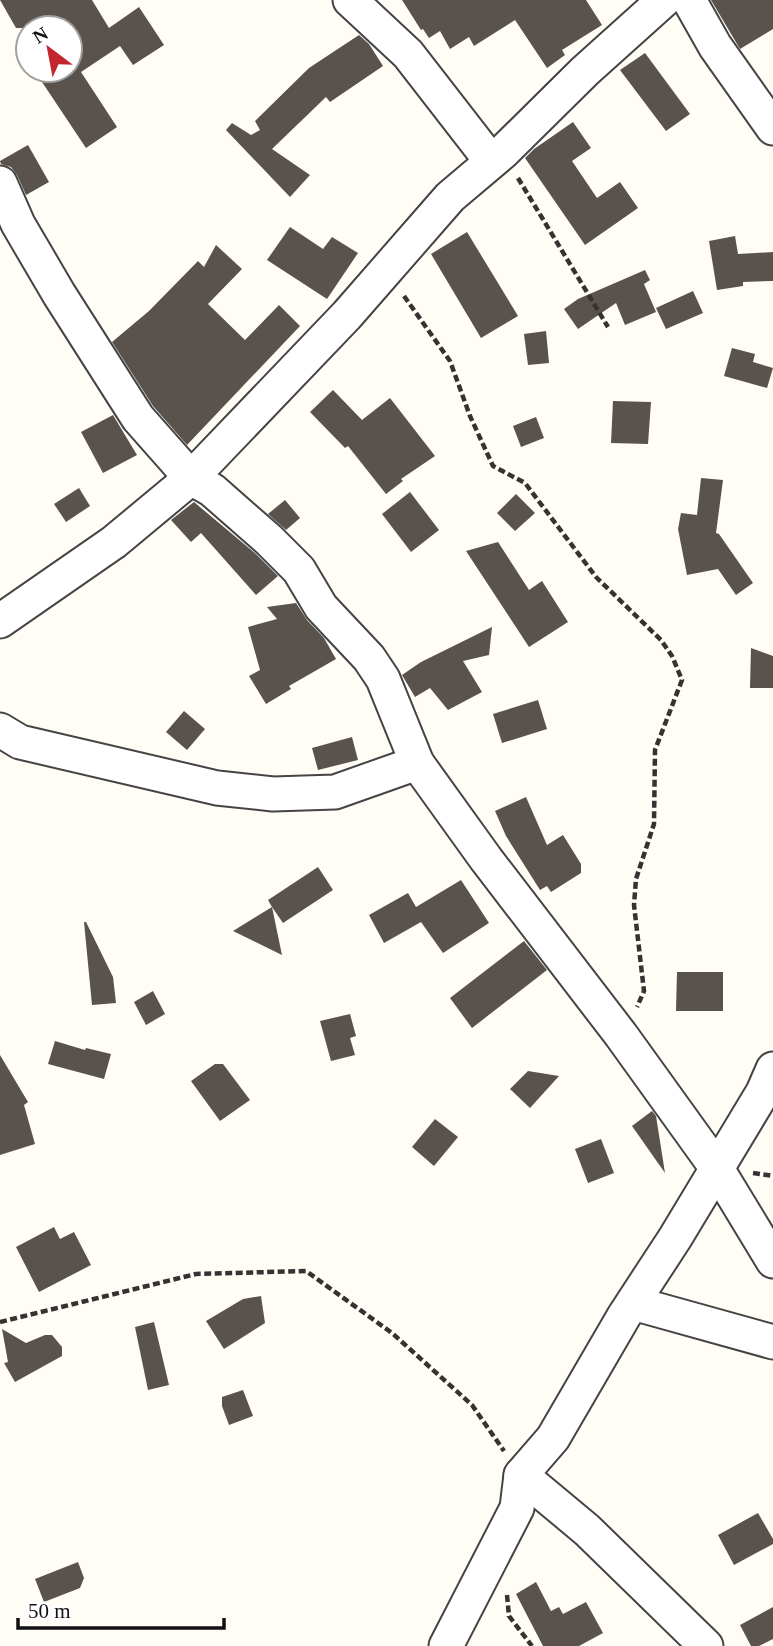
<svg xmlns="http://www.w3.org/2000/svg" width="773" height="1646" font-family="Georgia,serif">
  <rect width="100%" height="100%" fill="#fffdf5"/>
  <!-- building -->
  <g fill="#5a524d">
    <path d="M0 0H92L109 28 139 7 164 45 133 65 120 46 81 72 117 127 86 148 34 70H70V28H16Z"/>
    <path d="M402 0H586L602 25 562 50 565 55 547 68 515 20 474 46 469 37 450 49 440 31 429 38 423 29 421 30Z"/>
    <path d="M711 0H773V29L740 49Z"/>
    <path d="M359 35 369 44 383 66 330 102 326 97 272 149 310 175 290 197 226 130 232 123 251 135 260 130 255 121 309 68Z"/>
    <path d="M645 53 690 114 666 131 620 70Z"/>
    <path d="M573 122 591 148 572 161 597 198 620 182 638 208 585 245 525 158 534 149Z"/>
    <path d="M28 145 49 182 26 195 17 175 11 167 1 164 0 161Z"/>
    <path d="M290 227 323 249 332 237 358 253 327 299 267 260Z"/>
    <path d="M467 232 518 316 481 338 431 254Z"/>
    <path d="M735 236 738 254 773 252V281L743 282V286L717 290 709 241Z"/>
    <path d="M216 245 242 269 208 304 245 340 279 305 300 326 187 445 153 406 112 342 149 311 198 261 204 267Z"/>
    <path d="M645 270 650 280 644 284 656 312 625 325 616 303 578 329 564 309 578 299Z"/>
    <path d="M693 291 703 313 666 329 656 308Z"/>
    <path d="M546 331 549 363 528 365 524 334Z"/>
    <path d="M732 348 755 354 753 362 773 368 767 388 724 376Z"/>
    <path d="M333 390 362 420 390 398 435 456 401 479 403 481 386 494 348 446 345 448 310 412Z"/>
    <path d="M613 401 651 402 648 444 611 443Z"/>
    <path d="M113 415 137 455 103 473 81 432Z"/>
    <path d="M536 417 544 438 521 447 513 426Z"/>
    <path d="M701 478 723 480 716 533 719 534 753 583 736 595 718 569 687 575 678 529 681 513 697 515Z"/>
    <path d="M79 488 90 506 66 522 54 504Z"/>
    <path d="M410 492 439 530 411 552 382 514Z"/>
    <path d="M516 494 535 513 515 531 497 513Z"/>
    <path d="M285 500 300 518 286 530 268 514Z"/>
    <path d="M194 502 256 554 278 576 256 595 201 533 191 542 171 520Z"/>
    <path d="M498 542 529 590 542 581 568 622 529 647 466 551Z"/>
    <path d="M296 603 307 620 324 638 336 659 289 686 291 689 266 704 249 676 260 670 248 627 277 619 267 607Z"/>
    <path d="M492 627 489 655 463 661 482 692 448 710 430 688 415 697 402 675 421 662Z"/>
    <path d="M751 648 773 656V688H750Z"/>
    <path d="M538 700 547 729 502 743 493 714Z"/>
    <path d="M184 711 205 729 187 750 166 732Z"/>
    <path d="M352 737 358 760 318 770 312 748Z"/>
    <path d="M526 797 547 845 563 835 581 864V873L551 892 547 886 540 890 506 836 495 811Z"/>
    <path d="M318 867 333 890 283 923 272 907 282 955 233 931 272 907 268 900Z"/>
    <path d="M461 880 489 923 443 953 421 922 384 943 369 915 408 893 416 907Z"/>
    <path d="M84 922H86L113 977 116 1003 92 1005Z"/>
    <path d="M524 941 547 970 472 1028 450 998Z"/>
    <path d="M677 972H723V1011H676Z"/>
    <path d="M153 991 165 1014 146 1025 134 1002Z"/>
    <path d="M350 1014 356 1036 350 1038 355 1055 331 1061 320 1021Z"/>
    <path d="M55 1041 85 1050 86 1048 111 1054 104 1079 48 1064Z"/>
    <path d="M0 1055 28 1102 24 1105 35 1144 0 1155Z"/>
    <path d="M215 1064H223L250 1100 220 1121 191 1081Z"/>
    <path d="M528 1071 559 1076 530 1108 510 1089Z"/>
    <path d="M652 1111 656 1116 665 1173 632 1126Z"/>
    <path d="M435 1119 458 1137 434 1166 412 1147Z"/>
    <path d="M601 1139 614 1173 588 1183 575 1149Z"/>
    <path d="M54 1227 60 1239 74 1232 91 1265 39 1292 16 1247Z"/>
    <path d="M261 1296 265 1323 224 1349 206 1321 243 1299Z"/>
    <path d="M154 1322 169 1385 148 1390 135 1327Z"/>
    <path d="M2 1329 26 1343 45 1335H52L62 1347V1356L15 1382 4 1363 8 1362Z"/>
    <path d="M243 1390 253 1416 229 1425 222 1406V1397Z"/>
    <path d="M758 1513 773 1539V1544L734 1565 718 1535Z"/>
    <path d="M78 1562 84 1578 80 1588 44 1602 35 1579Z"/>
    <path d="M536 1582 551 1611 559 1607 563 1614 586 1602 603 1633 579 1646H543L516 1594Z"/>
    <path d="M773 1607V1639L759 1646H751L740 1625Z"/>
  </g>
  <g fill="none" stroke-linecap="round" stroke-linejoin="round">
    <!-- street casing -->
    <g stroke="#444" stroke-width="37">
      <g id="street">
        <path d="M350 0 408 54 491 161"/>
        <path d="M689 0 715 46 773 128"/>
        <path d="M0 183 18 224 59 294 138 418 191 478 212 490 269 540 299 570 321 607 369 658 383 679 417 763 486 859 621 1035 716 1167 773 1261"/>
        <path d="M0 621 114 542 191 478 347 315 450 197 502 153 585 71 664 0"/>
        <path d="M0 730 20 742 217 788 273 794 335 792 417 763"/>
        <path d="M633 1303 773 1342"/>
        <path d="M521 1475 587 1530 706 1646"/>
        <path d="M446 1646 517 1508 521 1475 553 1438 624 1316 675 1238 763 1092 773 1069"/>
      </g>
    </g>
    <!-- path -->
    <g stroke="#333" stroke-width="4.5" stroke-dasharray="7 3.5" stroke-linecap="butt">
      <path d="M518 178 608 327"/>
      <path d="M404 296 450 361 470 416 493 466 525 483 596 577 661 640 672 656 682 680 655 750 654 824 636 879 634 905 644 991 637 1007"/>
      <path d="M753 1173 773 1176"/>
      <path d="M0 1322 196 1274 306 1271 392 1333 472 1405 504 1451"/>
      <path d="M507 1595 509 1616 532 1646"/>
    </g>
    <!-- street -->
    <use href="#street" stroke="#fff" stroke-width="33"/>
  </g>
  <!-- north arrow -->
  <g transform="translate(49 49) rotate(328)"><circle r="33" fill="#ffffff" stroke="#a0a0a0" stroke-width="2"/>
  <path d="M0-5L12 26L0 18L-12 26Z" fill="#c4262e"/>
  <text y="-10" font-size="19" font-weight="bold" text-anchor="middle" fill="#111111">N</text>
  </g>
  <!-- scale -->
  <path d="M18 1618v10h206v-10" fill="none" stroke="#111111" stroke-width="3.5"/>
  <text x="28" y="1618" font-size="21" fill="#111111" stroke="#ffffff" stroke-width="5" paint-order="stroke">50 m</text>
</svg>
